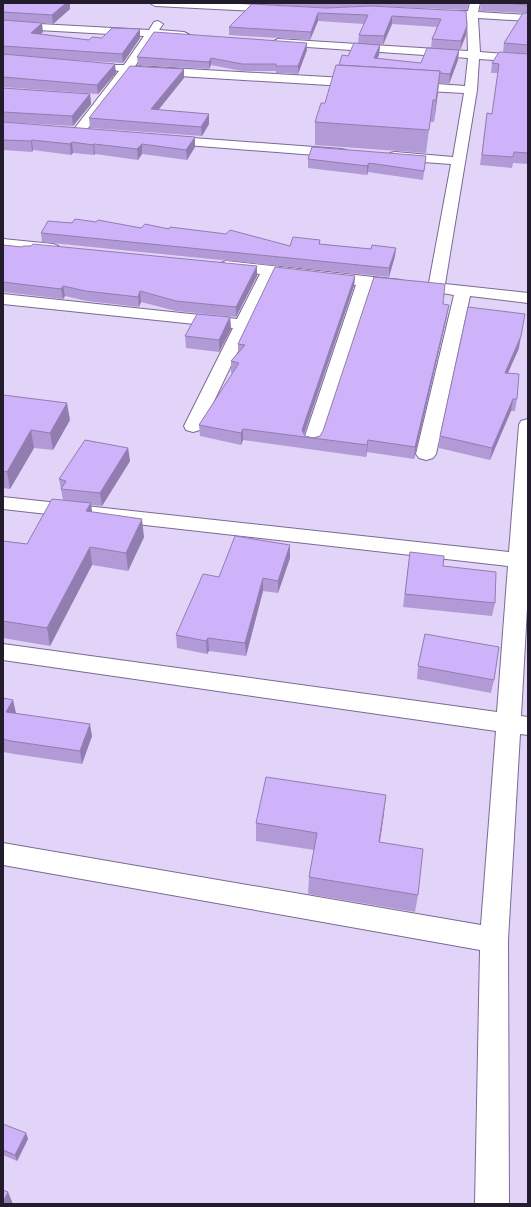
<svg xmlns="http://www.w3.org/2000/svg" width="531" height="1207" font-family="Manrope,sans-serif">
  <rect width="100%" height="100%" fill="#e2d4f9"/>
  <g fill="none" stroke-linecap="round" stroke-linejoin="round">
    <!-- minor casing -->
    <g stroke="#7a6a93" stroke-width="2">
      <g id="minor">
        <path d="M150 3H220L278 6 283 9 278 12 155 6Z"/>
        <path d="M470 3H480L478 12 528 15V21L478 18 480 52 528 56V62L479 59 477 90 445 284 528 293V303L470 296 436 454 433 458 426 460 419 458 416 454 454 295 430 291 428 288 451 164 395 160 390 159 388 156 390 153 395 152 453 157 464 93 409 90 405 89 403 86 405 83 409 82 465 86 468 58 278 45 272 42 278 39 468 51 467 18 454 16 453 14 458 11H468Z"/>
        <path d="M158 21 163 24 159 30 184 32 190 35 184 38 155 37 135 66 361 79 365 80 367 83 365 86 361 87 130 73 82 136H72L71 133 119 71 108 69 106 67 108 65H124L144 36 3 28V22L149 30 154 22Z"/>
        <path d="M166 136 341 149 346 150 348 153 346 156 341 157 161 143 159 140 161 137Z"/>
        <path d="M3 239 53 244 58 246 61 249 58 252 53 254 3 249Z"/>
        <path d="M226 261 401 280 407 282 409 285 407 288 401 290 371 287 321 442 319 446 312 448 305 446 303 442 356 285 274 276 202 426 200 430 193 432 186 430 184 426 233 328 3 304V294L237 319 260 274 221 269 218 266 221 263Z"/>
        <path d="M528 419V590L521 716 528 717V735L520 734 508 940 509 1204H475L480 950 3 865V843L481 925 496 731 3 660V644L497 712 508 566 3 509V497L509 552 519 425 521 421Z"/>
      </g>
    </g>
    <!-- minor -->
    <use href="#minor" fill="#fff" fill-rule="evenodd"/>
  </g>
  <!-- wall -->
  <g fill="#b29ad7">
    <path d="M3 3 70 9 53 24 35 22 43 32 41 34 89 40 102 38H140L123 63 56 59 116 73 98 94 3 87Z"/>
    <path d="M240 3H469L467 10 371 6 326 8Z"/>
    <path d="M481 3H528V164L513 163 512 168 480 165 487 113 492 114 498 73H491L492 63 503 52 504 43 524 13 480 11Z"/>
    <path d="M326 8 466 11V35L460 50 431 48 432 39 437 27 392 24 383 45 358 43 359 35 364 24 318 21 310 40 229 35V27Z"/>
    <path d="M380 45 379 55 377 59 421 63 459 50 458 60 449 84 439 83 434 122H430L426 153 315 145V122L325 103 339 65 348 56Z"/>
    <path d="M307 50 298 74 276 73V71H242L211 65 209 69 138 65 137 57Z"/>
    <path d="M184 69V78L158 110 209 124 202 136 90 128 89 118Z"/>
    <path d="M3 88 90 94 91 104 73 126 3 122Z"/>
    <path d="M3 122 195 147 187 160 142 154 138 160 95 154 94 155 73 153 71 155 33 150 32 152 3 150Z"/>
    <path d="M426 156 423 180 368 172 367 175 308 168V159Z"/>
    <path d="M141 228 169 229 290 246 320 240V244L371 249 396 248 395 256 389 277 42 242 41 233Z"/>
    <path d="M3 245 22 247 257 266V276L236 317 176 311 141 302 139 307 87 301 65 296 63 299 3 292Z"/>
    <path d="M355 276 354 286 304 434 305 436 313 438 320 436 443 304 447 316 414 459 367 452 366 457 243 440 241 445 200 436 199 425 233 373H231V361L238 353V344Z"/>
    <path d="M230 317 231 329 219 352 186 348 185 336Z"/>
    <path d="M519 348 508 373 517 399 515 411H511L490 460 439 448 440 436Z"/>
    <path d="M3 395 70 420 53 450 34 448 10 489 3 488Z"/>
    <path d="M128 448 130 461 102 506 91 505 92 512 144 537 128 571 92 565 50 646 3 638V541L27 544 63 500 59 479Z"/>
    <path d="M290 545V558L278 593 263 591 246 656 209 651 207 654 177 648 176 635 219 577Z"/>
    <path d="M410 552 443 566 495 603 492 616 403 607Z"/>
    <path d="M418 666 494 680 491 693 417 679Z"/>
    <path d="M3 698 16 713 92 736 82 764 14 754 3 752Z"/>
    <path d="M384 813 380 842 418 895 415 912 308 894 309 877 314 850 256 841V823Z"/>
    <path d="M3 1124 26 1133 28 1139 17 1161 3 1155Z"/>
  </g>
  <!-- shaded-wall -->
  <g fill="#917daf">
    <path d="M66 3H70V9L53 24 52 15Z"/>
    <path d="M318 13V21L310 40 311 32Z"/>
    <path d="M392 16V24L383 45 384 36Z"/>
    <path d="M42 23 43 32 32 42 31 33Z"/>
    <path d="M467 26 466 35 460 50 461 41Z"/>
    <path d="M140 29V38L123 63 122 54Z"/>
    <path d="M307 43V50L298 74V66Z"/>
    <path d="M380 45 379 55 373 68 374 58Z"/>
    <path d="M459 50 458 60 449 84 450 74Z"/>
    <path d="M211 58V65L209 69V62Z"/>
    <path d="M115 64 116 73 98 94 97 85Z"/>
    <path d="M184 69V78L151 119V109Z"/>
    <path d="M440 71 438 93 434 122 436 100Z"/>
    <path d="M90 94 91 104 73 126 72 116Z"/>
    <path d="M209 114V124L202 136 201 127Z"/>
    <path d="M195 137V147L187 160 186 150Z"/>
    <path d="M32 140 33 150 32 152 31 141Z"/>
    <path d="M72 142 73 153 71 155 70 144Z"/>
    <path d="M94 144 95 154 94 155 93 145Z"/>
    <path d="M142 144V154L138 160 137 149Z"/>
    <path d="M369 163 368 172 367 175V166Z"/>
    <path d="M396 248 395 256 389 277V268Z"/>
    <path d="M257 266V276L236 317V307Z"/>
    <path d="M355 276 354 286 303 437 302 430Z"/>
    <path d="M63 286 65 296 63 299 61 289Z"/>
    <path d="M140 291 141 302 139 307 138 297Z"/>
    <path d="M449 305 447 316 414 459 415 447Z"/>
    <path d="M230 317 231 329 219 352V340Z"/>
    <path d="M521 336 519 348 503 384 505 373Z"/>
    <path d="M513 399 511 411 490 460 492 448Z"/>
    <path d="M67 403 70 420 53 450 50 433Z"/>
    <path d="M243 429V440L241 445V433Z"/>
    <path d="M31 430 34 448 10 489 7 472Z"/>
    <path d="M368 440 367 452 366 457 367 445Z"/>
    <path d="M128 448 130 461 102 506 100 493Z"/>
    <path d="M91 503 93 521 86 511Z"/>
    <path d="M142 519 144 537 128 571 126 553Z"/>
    <path d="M290 545V558L278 593V581Z"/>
    <path d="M90 547 92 565 50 646 47 628Z"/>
    <path d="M263 578V591L246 656 245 643Z"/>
    <path d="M208 638 209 651 207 654 206 641Z"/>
    <path d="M13 700 16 713 9 725 6 712Z"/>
    <path d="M90 724 92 736 82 764 80 751Z"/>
    <path d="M386 795 384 813 377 859 379 842Z"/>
    <path d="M26 1133 28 1139 17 1161 15 1155Z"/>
    <path d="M8 1192 13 1204H3V1202Z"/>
  </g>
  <!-- building -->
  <g fill="#cfb3fa" stroke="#917daf">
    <path d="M3 3H66L52 15 3 12Z"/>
    <path d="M502 3H528V5Z"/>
    <path d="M252 4 326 8 371 6 466 11 467 26 461 41 432 39 441 19 392 16 384 36 359 35 368 15 318 13 311 32 229 27Z"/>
    <path d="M523 13H528V45L504 43Z"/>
    <path d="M3 20 42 23 31 33 89 40 92 37 102 38 112 28 140 29 122 54 3 46Z"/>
    <path d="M154 32 307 43 298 66H276V64H242L211 58 209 62 137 57Z"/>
    <path d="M354 43 380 45 374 58 421 63 427 48 459 50 450 74 440 73V71L339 65 342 55 348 56Z"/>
    <path d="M499 52 528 54V153L514 152 513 157 482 155 487 113 492 114 499 64 492 63Z"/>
    <path d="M3 54 115 64 97 85 3 77Z"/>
    <path d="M336 65 440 71 436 100H433L429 130 315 122 321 103H325Z"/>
    <path d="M130 66 184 69 151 109 209 114 201 127 89 118Z"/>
    <path d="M3 88 90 94 72 116 3 112Z"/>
    <path d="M3 122 195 137 186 150 142 144 137 149 94 144 93 145 72 142 70 144 32 140 31 141 3 140Z"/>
    <path d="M312 147 426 156 424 171 369 163 367 166 308 159Z"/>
    <path d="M75 219 96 222 98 220 141 228 145 224 169 229 170 227 226 234 230 230 290 246 293 237 320 240 319 244 371 249 372 245 396 248 389 268 41 233 48 221 72 223Z"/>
    <path d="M33 244 257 266 236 307 176 301 140 291 138 297 86 291 63 286 61 289 3 282V245L22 247 23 246H31Z"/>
    <path d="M275 267 355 276 302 430 305 436 313 438 320 436 323 431 374 277 445 284 443 304 449 305 415 447 368 440 367 445 243 429 241 433 199 425 239 363 231 361 245 345 238 344Z"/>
    <path d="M468 307 525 314 521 336 505 373 519 374 517 399H513L492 448 440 436Z"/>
    <path d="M197 314 230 317 219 340 185 336Z"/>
    <path d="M3 395 67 403 50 433 31 430 7 472 3 471Z"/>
    <path d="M85 440 128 448 100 493 61 489 66 481 59 479Z"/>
    <path d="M52 499 91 503 86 511 142 519 126 553 90 547 47 628 3 621V541L27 544Z"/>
    <path d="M235 536 290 545 278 581 263 578 245 643 208 638 206 641 176 635 203 574 219 577Z"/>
    <path d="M410 552 444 556 443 566 496 572 495 603 405 594Z"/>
    <path d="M425 634 499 647 494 680 418 666Z"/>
    <path d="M3 698 13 700 6 712 90 724 80 751 11 741 3 739Z"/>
    <path d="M266 777 386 795 379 842 423 849 418 895 309 877 317 833 256 823Z"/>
    <path d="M3 1124 26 1133 15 1155 3 1150Z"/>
    <path d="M3 1190 8 1192 3 1202Z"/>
  </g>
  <!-- border -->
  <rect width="531" height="1207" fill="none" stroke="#221c2c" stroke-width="8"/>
</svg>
